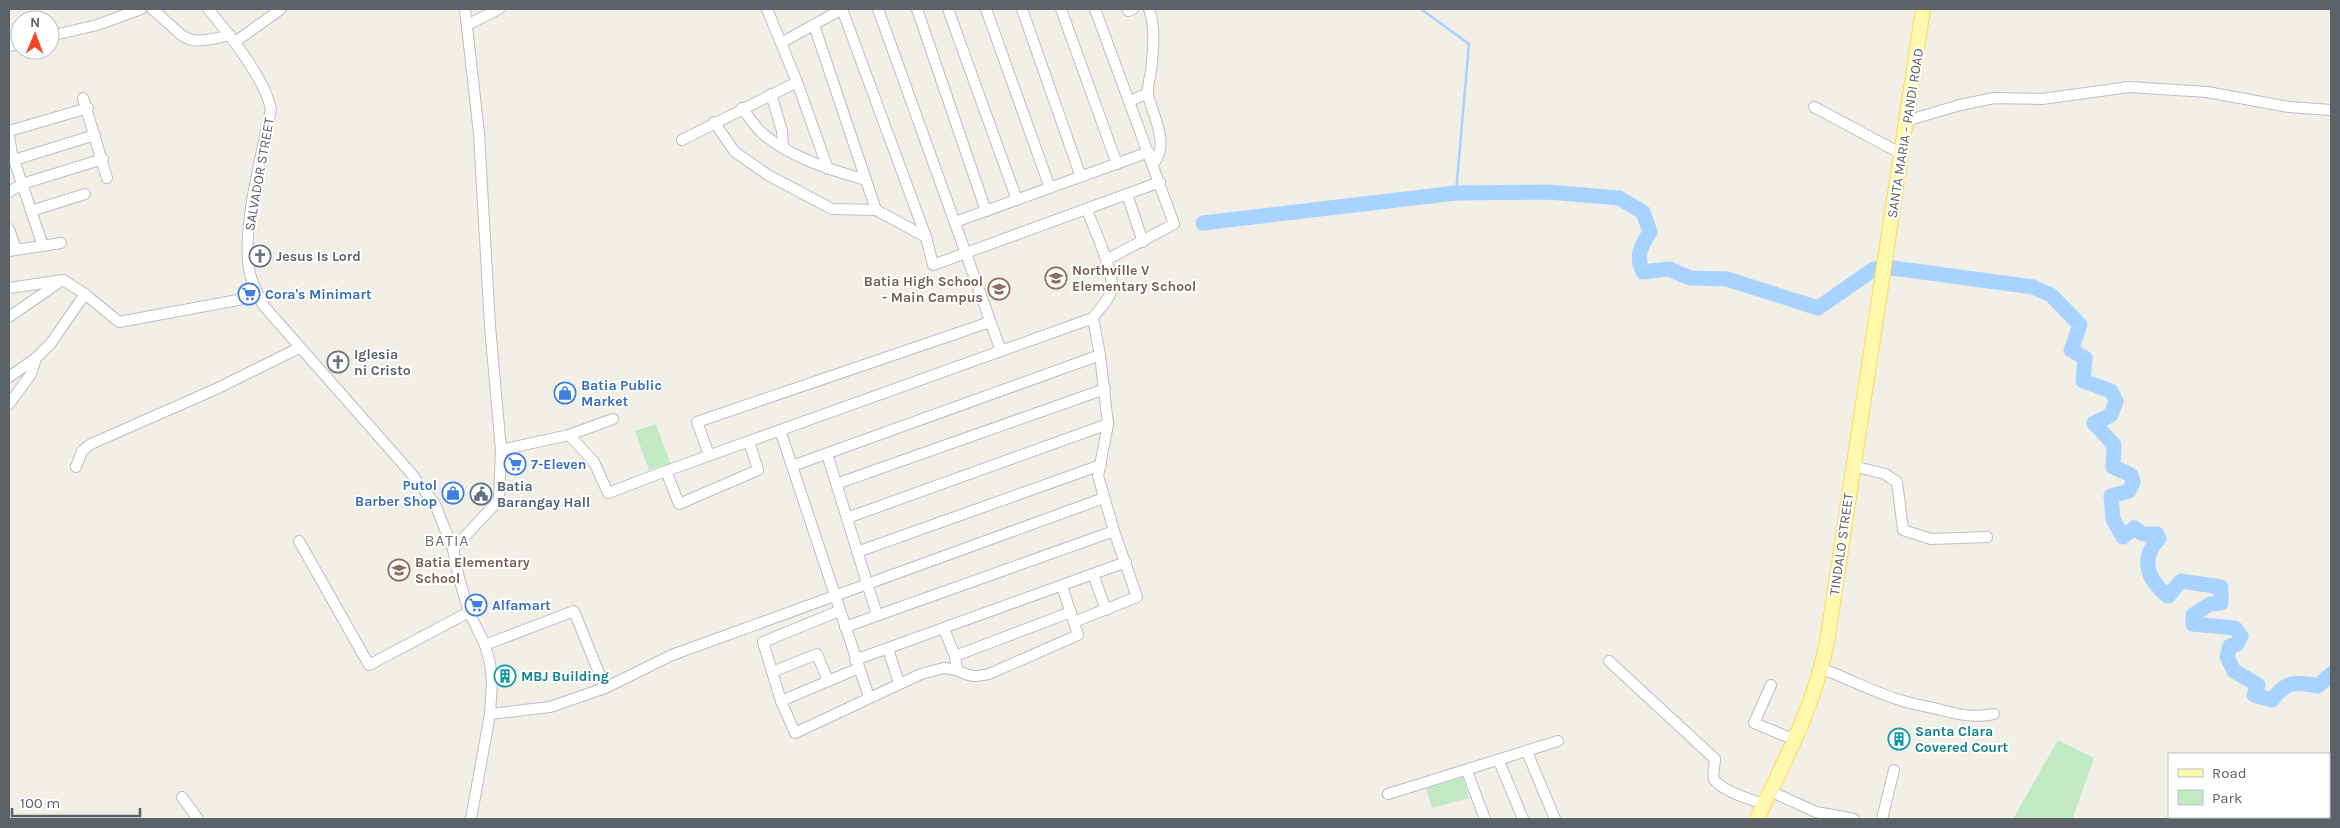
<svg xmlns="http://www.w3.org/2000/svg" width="2340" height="828" font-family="Karla,sans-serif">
  <rect width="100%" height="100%" fill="#f1efe6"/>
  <!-- green -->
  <g fill="#c1eac4">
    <path d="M656 424 670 463 649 470 635 431Z"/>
    <path d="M2058 740 2094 758 2073 817 2076 819H2013Z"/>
    <path d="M1463 777 1469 798 1432 808 1426 788Z"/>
  </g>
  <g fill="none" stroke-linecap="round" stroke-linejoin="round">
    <!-- stream -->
    <path stroke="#a8d2ff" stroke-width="2.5" d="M1421 9 1469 44 1456 193"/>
    <!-- river -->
    <path stroke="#a8d2ff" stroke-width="15" d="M1203 223 1456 193 1548 192 1619 198 1643 212 1650 232C1641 246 1635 256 1643 272L1669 269 1690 278 1727 279 1818 308 1874 269 1893 268 2033 287 2051 295 2080 325 2071 350 2085 358 2083 381 2111 391 2116 401 2111 415 2094 423 2114 445 2113 467 2131 475 2133 482 2129 491 2111 496 2113 519 2123 537 2134 528 2143 534H2157L2159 539C2139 558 2148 581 2168 596L2181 581 2221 587V603L2210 604 2193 615V624L2235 628 2241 636 2237 644 2230 646 2227 657 2234 671 2258 685 2254 695 2272 700C2287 680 2295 682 2318 686L2331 674"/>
    <!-- minor casing -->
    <g stroke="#bdbfc6" stroke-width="12">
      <g id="minor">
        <path d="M152 9C188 38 180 48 230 35"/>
        <path d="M208 9C229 34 264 77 271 109 262 154 242 226 249 269 251 283 258 293 263 305L410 472 435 504 453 549 459 578 469 612 485 645 490 663 492 682 490 714 471 819"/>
        <path d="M767 9 797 82 828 169"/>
        <path d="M842 9 926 237"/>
        <path d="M878 9 1001 351"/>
        <path d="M917 9 986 211"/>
        <path d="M948 9 1017 200"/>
        <path d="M986 9 1050 188"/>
        <path d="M1022 9 1081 177"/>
        <path d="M1061 9 1117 164"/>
        <path d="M1095 9 1174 224 1106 260"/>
        <path d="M1128 9V11L1133 9"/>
        <path d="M1149 9C1156 27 1153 52 1151 71 1150 78 1147 87 1148 94 1152 116 1171 143 1153 164"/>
        <path d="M467 25 499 9"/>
        <path d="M814 25 876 210"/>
        <path d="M50 36 97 25 141 9"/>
        <path d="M235 42 281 9"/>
        <path d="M781 43 842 9"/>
        <path d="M9 46 20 44"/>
        <path d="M771 94 782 131 783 146"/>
        <path d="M83 98 107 178"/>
        <path d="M1130 101 1148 93"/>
        <path d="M1814 107 1900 153"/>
        <path d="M742 108C748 116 754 125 761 132 788 157 831 170 866 180"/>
        <path d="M1906 121 1960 105 1994 98 2042 99 2129 87 2207 92 2289 107 2331 110"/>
        <path d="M714 122 735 152 768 175 832 209 876 210 926 237 933 265 1160 182"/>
        <path d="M9 131 88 108"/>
        <path d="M9 136 12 154 43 246"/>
        <path d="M682 140 797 82"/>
        <path d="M14 160 95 135"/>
        <path d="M9 192 22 184 103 159"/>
        <path d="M1127 194 1143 242"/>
        <path d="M31 211 85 194"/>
        <path d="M955 222 1149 152"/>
        <path d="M9 229 16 250"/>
        <path d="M9 251 61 243"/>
        <path d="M9 288 63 280 85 294 119 322 259 296"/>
        <path d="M9 317 61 281"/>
        <path d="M9 377 36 358 51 343 85 294"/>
        <path d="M9 404 31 374 36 358"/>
        <path d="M780 430 869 697"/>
        <path d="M569 435 594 462 608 493 666 471 1093 318C1099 309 1111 298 1112 288 1114 272 1093 226 1087 210"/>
        <path d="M501 450 569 435 613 419"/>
        <path d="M827 454 877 615"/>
        <path d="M709 455 697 422 990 322"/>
        <path d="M792 466 1100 355"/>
        <path d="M1853 466 1885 474 1897 482 1903 530 1931 539 1987 537"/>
        <path d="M76 467 82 451 91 444 216 389 299 348"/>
        <path d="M666 471 679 504 758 470 749 441"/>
        <path d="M836 484 1105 389"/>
        <path d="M847 518 1108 424"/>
        <path d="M299 541 369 665 469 612"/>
        <path d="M453 549 499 500 501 450 490 326 479 134 465 9"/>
        <path d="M857 552 1101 465"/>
        <path d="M1093 574 1106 610"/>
        <path d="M839 611 763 642 781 701 795 733 921 674 944 668 957 670"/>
        <path d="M1074 622 1137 597 1114 531 1098 476 1108 424 1100 355 1093 318"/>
        <path d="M845 627 1114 531"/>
        <path d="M944 629 955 656 957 670C969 677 976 677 989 674L1078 635 1062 586"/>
        <path d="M485 645 574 611 605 688"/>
        <path d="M888 649 899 683"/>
        <path d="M955 656 1071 612"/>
        <path d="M855 660 1126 562"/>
        <path d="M1609 661 1715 759C1715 765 1712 774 1714 779 1721 791 1752 800 1764 804"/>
        <path d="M1822 669C1848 678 1873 692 1900 700 1914 705 1928 706 1941 710 1961 715 1974 718 1994 714"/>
        <path d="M772 672 817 654 828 681"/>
        <path d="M1771 685 1754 723 1795 740"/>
        <path d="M781 701 859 668"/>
        <path d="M490 714 550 707 605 688 672 655 1104 498"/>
        <path d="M1527 752 1555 819"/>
        <path d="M1499 761 1523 819"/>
        <path d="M1467 771 1485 819"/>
        <path d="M1770 791 1816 812 1854 819"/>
        <path d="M1388 794 1558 741"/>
        <path d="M182 797 198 819"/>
        <path d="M1882 819 1894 770"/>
      </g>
    </g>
    <!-- major casing -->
    <g stroke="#fedb52" stroke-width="16">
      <path id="major" d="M1757 819C1785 760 1814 707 1827 642L1923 9"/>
    </g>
    <!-- minor -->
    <use href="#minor" stroke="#fff" stroke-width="10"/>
    <!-- major -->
    <use href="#major" stroke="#fff8ad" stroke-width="14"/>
  </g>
  <!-- icons -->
  <defs>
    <g id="church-ring" transform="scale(1.125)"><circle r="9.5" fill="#fff" stroke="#6b7280" stroke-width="1.5"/><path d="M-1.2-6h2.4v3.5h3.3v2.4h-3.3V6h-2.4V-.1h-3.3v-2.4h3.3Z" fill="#6b7280"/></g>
    <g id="school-ring" transform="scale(1.125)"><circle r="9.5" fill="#fff" stroke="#8d6e63" stroke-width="1.5"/><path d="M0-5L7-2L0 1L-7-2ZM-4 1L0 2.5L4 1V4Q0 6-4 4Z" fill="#8d6e63"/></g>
    <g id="supermarket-ring" transform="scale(1.125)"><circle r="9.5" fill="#fff" stroke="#3f7fe0" stroke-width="1.5"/><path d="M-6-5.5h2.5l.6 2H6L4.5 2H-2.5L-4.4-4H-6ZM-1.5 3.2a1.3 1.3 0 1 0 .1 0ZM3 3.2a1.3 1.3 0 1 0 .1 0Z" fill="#3f7fe0"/></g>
    <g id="shop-ring" transform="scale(1.125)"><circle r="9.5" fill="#fff" stroke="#3f7fe0" stroke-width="1.5"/><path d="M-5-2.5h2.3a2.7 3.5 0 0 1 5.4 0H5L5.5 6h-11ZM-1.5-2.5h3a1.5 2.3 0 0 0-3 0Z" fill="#3f7fe0"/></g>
    <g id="civic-ring" transform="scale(1.125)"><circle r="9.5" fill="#fff" stroke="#5c6f8a" stroke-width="1.5"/><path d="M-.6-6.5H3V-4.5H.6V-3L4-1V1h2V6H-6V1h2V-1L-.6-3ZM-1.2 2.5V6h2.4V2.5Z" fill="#5c6f8a"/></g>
    <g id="building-ring" transform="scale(1.125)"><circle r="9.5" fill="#fff" stroke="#0f9aa8" stroke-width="1.5"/><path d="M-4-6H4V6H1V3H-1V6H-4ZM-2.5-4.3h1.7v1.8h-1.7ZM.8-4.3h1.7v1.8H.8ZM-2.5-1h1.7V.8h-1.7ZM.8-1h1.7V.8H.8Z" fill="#0f9aa8"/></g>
  </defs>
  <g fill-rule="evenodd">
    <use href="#church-ring" x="260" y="256"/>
    <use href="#school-ring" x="1056" y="278"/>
    <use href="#school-ring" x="999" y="289"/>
    <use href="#supermarket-ring" x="249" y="294"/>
    <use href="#church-ring" x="338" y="362"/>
    <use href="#shop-ring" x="565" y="393"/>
    <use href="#supermarket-ring" x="515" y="464"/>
    <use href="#shop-ring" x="453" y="493"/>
    <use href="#civic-ring" x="481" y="494"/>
    <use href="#school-ring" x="399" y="570"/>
    <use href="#supermarket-ring" x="476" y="605"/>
    <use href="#building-ring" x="505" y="676"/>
    <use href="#building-ring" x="1899" y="739"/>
  </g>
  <g text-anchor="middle" stroke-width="4" stroke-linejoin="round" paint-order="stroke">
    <!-- street labels -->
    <g font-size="14" fill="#5d6168" stroke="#fff">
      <text transform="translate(1905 133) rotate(-81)" y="5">SANTA MARIA - PANDI ROAD</text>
      <text transform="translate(259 174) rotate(-80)" y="5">SALVADOR STREET</text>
      <text transform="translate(1841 544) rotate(-82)" y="5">TINDALO STREET</text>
    </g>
    <!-- worship labels -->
    <g font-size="14" font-weight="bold" fill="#5b616d" stroke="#fff" text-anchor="start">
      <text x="276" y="261">Jesus Is Lord</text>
      <text x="354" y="359">Iglesia<tspan x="354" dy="16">ni Cristo</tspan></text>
    </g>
    <!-- education labels -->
    <g font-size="14" font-weight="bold" fill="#785e54" stroke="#fff" text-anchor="start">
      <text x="1072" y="275">Northville V<tspan x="1072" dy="16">Elementary School</tspan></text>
      <text x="983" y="286" text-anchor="end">Batia High School<tspan x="983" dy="16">- Main Campus</tspan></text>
      <text x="415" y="567">Batia Elementary<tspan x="415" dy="16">School</tspan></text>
    </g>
    <!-- shop labels -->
    <g font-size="14" font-weight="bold" fill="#366cbe" stroke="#fff" text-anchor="start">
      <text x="265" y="299">Cora's Minimart</text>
      <text x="581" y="390">Batia Public<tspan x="581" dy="16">Market</tspan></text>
      <text x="531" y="469">7-Eleven</text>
      <text x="437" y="490" text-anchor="end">Putol<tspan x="437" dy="16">Barber Shop</tspan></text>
      <text x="492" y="610">Alfamart</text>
    </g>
    <!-- service labels -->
    <g font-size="14" font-weight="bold" fill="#4e5e75" stroke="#fff" text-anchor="start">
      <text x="497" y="491">Batia<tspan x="497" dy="16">Barangay Hall</tspan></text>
    </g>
    <!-- culture labels -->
    <g font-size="14" font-weight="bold" fill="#0d838f" stroke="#fff" text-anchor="start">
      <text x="521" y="681">MBJ Building</text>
      <text x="1915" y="736">Santa Clara<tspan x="1915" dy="16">Covered Court</tspan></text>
    </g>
    <!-- quarter labels -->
    <g font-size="16" letter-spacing="1" fill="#6e737a" stroke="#fff">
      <text x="447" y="546">BATIA</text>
    </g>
  </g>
  <!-- border -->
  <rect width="2340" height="828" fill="none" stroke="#5d6168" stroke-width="20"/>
  <!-- legend -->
  <rect x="2168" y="753" width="162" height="65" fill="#ffffff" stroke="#bec0c3"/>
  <rect x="2178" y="769" width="25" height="8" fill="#fff8ad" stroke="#bec0c3"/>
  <text x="2212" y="778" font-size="15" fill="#5d6168">Road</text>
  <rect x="2178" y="790" width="25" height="15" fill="#c1eac4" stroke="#bec0c3"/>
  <text x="2212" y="803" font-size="15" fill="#5d6168">Park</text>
  <!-- north arrow -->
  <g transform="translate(35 35) rotate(1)"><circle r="24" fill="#ffffff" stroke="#bec0c3"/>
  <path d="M0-4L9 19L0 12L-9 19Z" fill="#f84624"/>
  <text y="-8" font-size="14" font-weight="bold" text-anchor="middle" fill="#5d6168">N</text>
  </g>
  <!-- scale -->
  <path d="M12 808v8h128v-8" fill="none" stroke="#5d6168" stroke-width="2.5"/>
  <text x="20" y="808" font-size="15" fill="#5d6168" stroke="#ffffff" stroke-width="4" paint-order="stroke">100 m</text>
</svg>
